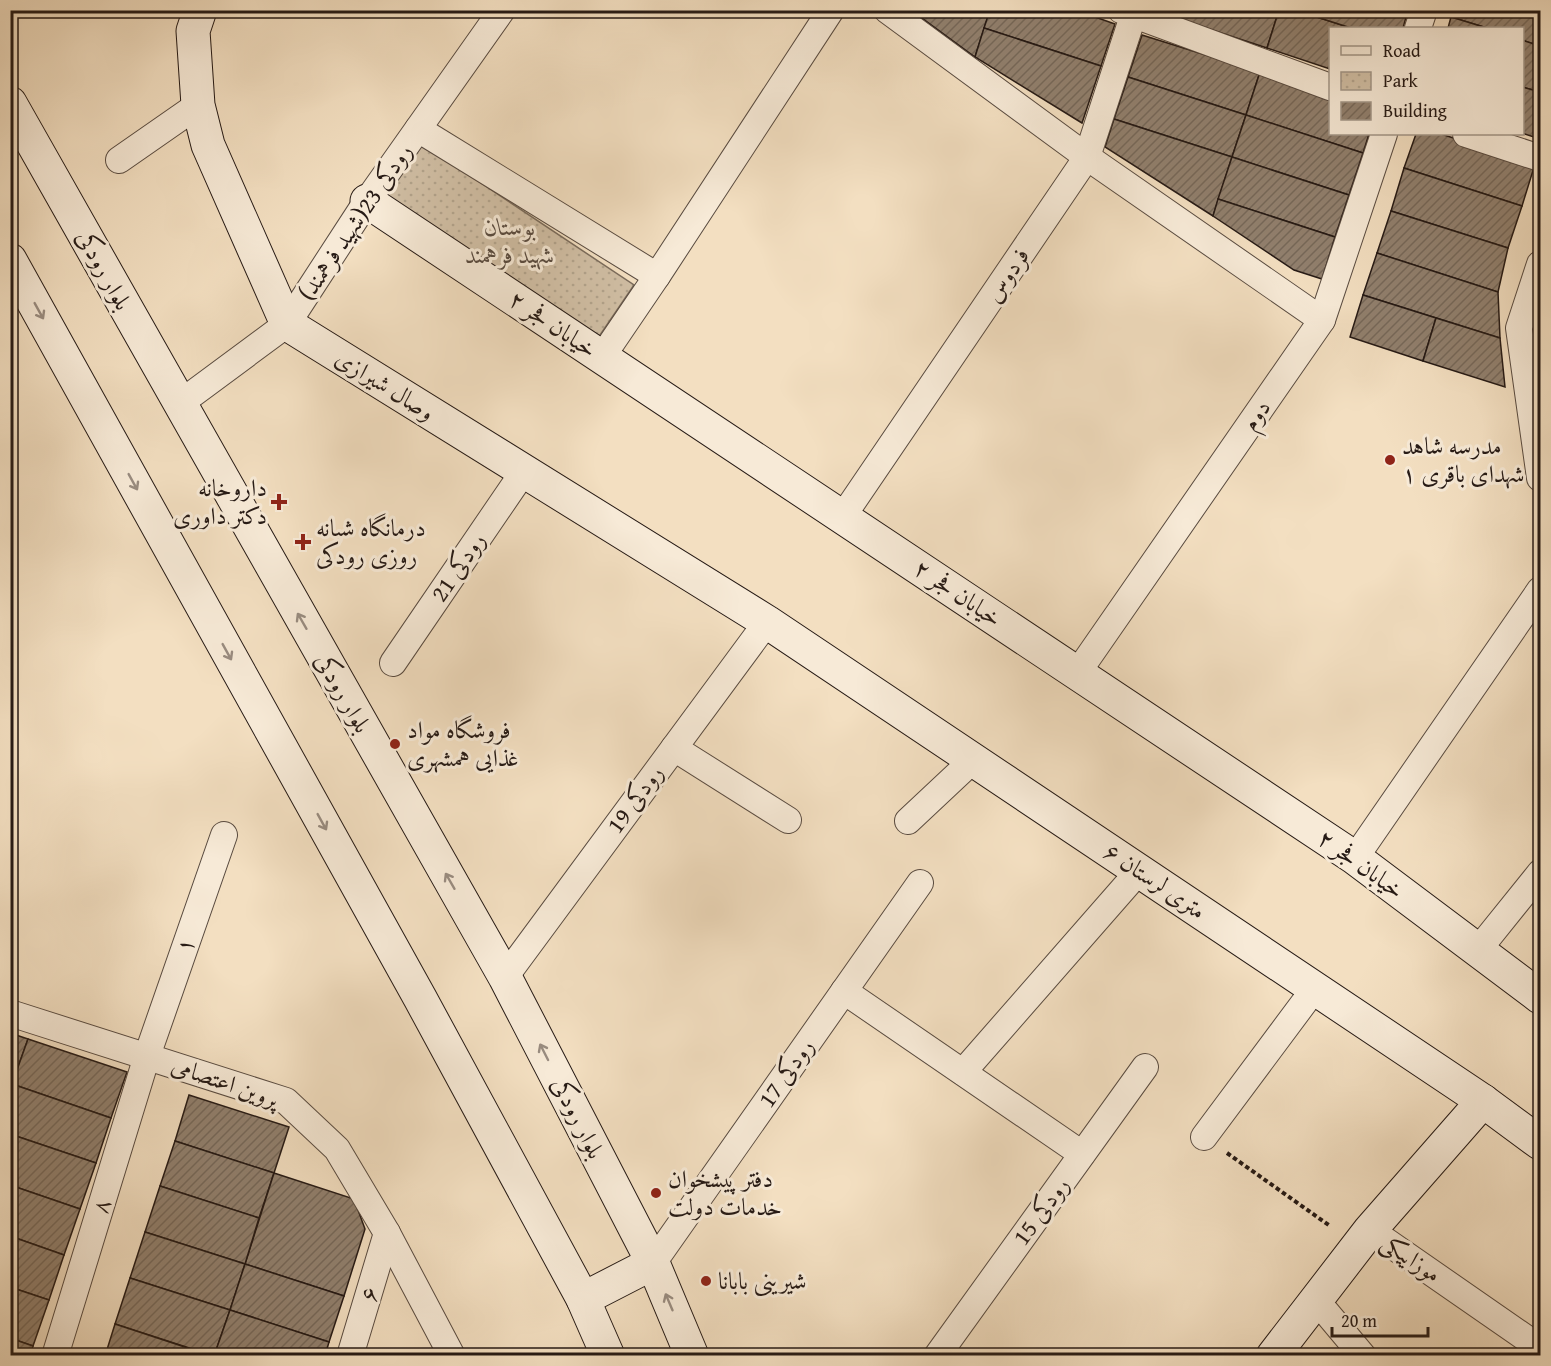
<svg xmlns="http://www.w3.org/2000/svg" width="1551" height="1366" font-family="'Gentium Book Plus',Amiri,serif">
  <defs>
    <pattern id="park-dots" width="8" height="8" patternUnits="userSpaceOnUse" patternTransform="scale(1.5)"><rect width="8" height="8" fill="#d0bea4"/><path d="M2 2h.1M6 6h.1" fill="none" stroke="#b2a38c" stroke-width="1.8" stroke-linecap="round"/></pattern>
    <pattern id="building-hatch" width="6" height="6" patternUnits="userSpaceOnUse" patternTransform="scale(1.5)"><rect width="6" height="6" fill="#91806e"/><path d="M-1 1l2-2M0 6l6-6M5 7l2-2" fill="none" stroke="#766859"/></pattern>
  </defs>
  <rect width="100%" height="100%" fill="#f3dfc1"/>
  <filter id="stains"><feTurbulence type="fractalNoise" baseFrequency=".00333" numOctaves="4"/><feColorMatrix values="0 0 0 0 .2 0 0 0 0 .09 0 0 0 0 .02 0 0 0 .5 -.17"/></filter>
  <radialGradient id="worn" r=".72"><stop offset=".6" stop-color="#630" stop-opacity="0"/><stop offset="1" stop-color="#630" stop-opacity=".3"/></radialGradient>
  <!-- park -->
  <path fill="url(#park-dots)" stroke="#7b6c5c" stroke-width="1.5" d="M421 143 634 285 598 338 386 197Z"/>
  <!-- building -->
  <g fill="url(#building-hatch)" stroke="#261a15" stroke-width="1.5">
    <path d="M911 10H990L975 57Z"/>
    <path d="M990 10H1075L1115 24 1101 66 984 28Z"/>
    <path d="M1151 10H1279L1267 48Z"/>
    <path d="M1279 10H1295L1351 28H1330V69L1267 48Z"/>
    <path d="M1295 10H1408L1403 28H1351Z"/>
    <path d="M1453 10H1540V46L1522 40V28H1487L1451 17Z"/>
    <path d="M1451 17 1487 28H1448Z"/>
    <path d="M984 28 1101 66 1082 123 975 57Z"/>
    <path d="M1142 35 1260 72 1246 115 1128 77Z"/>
    <path d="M1522 40 1540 46V92L1522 87Z"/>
    <path d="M1260 72 1330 95V134H1369L1363 153 1246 115Z"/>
    <path d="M1128 77 1246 115 1232 157 1114 119Z"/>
    <path d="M1522 87 1540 92V139L1522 133Z"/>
    <path d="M1246 115 1363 153 1349 195 1232 157Z"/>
    <path d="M1114 119 1232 157 1213 216 1105 147Z"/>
    <path d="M1416 134H1441L1535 164 1522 206 1404 168Z"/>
    <path d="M1232 157 1349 195 1335 237 1218 199Z"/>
    <path d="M1404 168 1522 206 1508 248 1391 211Z"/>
    <path d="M1218 199 1335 237 1322 279 1294 270 1213 216Z"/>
    <path d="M1391 211 1508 248 1498 292 1377 253Z"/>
    <path d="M1377 253 1498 292 1500 338 1363 295Z"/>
    <path d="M1363 295 1436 318 1423 361 1350 337Z"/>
    <path d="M1436 318 1500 338 1505 387 1423 361Z"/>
    <path d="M10 1033 28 1039 12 1084 10 1083Z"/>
    <path d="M28 1039 127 1072 111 1118 12 1084Z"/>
    <path d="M12 1084 111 1118 96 1163 10 1134Z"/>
    <path d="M189 1095 289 1127 274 1173 175 1141Z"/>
    <path d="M10 1134 96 1163 80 1209 10 1185Z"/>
    <path d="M175 1141 274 1173 259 1218 160 1186Z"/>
    <path d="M274 1173 354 1199 365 1229 344 1296 245 1264Z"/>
    <path d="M10 1185 80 1209 64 1255 10 1236Z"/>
    <path d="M160 1186 259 1218 245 1264 145 1232Z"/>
    <path d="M145 1232 245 1264 230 1310 130 1278Z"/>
    <path d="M10 1236 64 1255 49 1300 10 1287Z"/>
    <path d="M245 1264 344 1296 329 1342 230 1310Z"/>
    <path d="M130 1278 230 1310 214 1356 115 1324Z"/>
    <path d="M10 1287 49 1300 33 1346 10 1338Z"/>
    <path d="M230 1310 329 1342 325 1356H214Z"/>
    <path d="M115 1324 212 1356H105Z"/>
    <path d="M10 1338 33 1346 30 1356H10Z"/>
  </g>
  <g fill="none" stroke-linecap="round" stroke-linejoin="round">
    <!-- street casing -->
    <g stroke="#594b40" stroke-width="28">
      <g id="street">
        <path d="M887 10 1087 157 1322 320"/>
        <path d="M1121 10 1330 87"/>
        <path d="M1418 28 1424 10"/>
        <path d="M418 129 657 276 831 10"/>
        <path d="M1466 134 1540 158"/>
        <path d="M119 160 198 105"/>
        <path d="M1540 264 1519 328 1540 478"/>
        <path d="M602 357 657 276"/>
        <path d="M179 404 287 324 367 201 502 10"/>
        <path d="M843 516 1087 157 1135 10"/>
        <path d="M393 663 524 471"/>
        <path d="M1078 672 1322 320 1384 134"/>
        <path d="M674 748 788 820"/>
        <path d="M908 821 973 760"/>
        <path d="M1355 858 1540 590"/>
        <path d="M1478 950 1540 873"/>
        <path d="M505 977 767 622"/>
        <path d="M844 991 1082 1154"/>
        <path d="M10 1013 286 1101 337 1149 387 1233 452 1356"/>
        <path d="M963 1072 1139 871"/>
        <path d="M1204 1137 1315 988"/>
        <path d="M1370 1230 1540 1348"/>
        <path d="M653 1263 920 883"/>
        <path d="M1316 1300 1363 1356"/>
        <path d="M55 1356 147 1056 224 835"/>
        <path d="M350 1356 387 1233"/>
        <path d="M937 1356 1145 1067"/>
      </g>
    </g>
    <!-- secondary casing -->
    <g stroke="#261a15" stroke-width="35">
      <g id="secondary">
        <path d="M200 10 193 31 198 105 208 145 287 324 767 622 1483 1101 1540 1143"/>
        <path d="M10 103 505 977 653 1263 692 1356"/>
        <path d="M367 201 1355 858 1540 997"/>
        <path d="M10 260 420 998 583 1299 608 1356"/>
        <path d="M583 1299 653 1263"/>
        <path d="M1273 1356 1370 1230 1483 1101"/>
      </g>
    </g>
    <!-- path -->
    <path stroke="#261a15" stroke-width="4" stroke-dasharray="4.5 3" stroke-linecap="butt" d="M1227 1153 1330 1226"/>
    <!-- street -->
    <use href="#street" stroke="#f7ead7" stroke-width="26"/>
    <!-- secondary -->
    <use href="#secondary" stroke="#f7ead7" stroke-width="33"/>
  </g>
  <!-- one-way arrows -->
  <defs><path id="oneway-shaft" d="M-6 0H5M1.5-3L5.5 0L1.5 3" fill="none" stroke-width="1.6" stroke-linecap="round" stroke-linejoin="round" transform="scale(1.5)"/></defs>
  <g stroke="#998c80">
    <use href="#oneway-shaft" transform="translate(39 311) rotate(61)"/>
    <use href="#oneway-shaft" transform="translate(133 482) rotate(61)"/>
    <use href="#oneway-shaft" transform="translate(302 621) rotate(-120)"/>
    <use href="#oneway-shaft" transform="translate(227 652) rotate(61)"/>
    <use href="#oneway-shaft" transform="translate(322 822) rotate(61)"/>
    <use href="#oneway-shaft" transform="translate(450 881) rotate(-120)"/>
    <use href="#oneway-shaft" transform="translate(544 1052) rotate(-117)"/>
    <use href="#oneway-shaft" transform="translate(669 1302) rotate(-113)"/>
  </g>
  <!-- markers -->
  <g fill="#8f2418" stroke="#f7ead7" stroke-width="2">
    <circle cx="1390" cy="460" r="6"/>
    <path d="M276 493h6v6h6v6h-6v6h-6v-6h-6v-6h6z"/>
    <path d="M300 533h6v6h6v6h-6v6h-6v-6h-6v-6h6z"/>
    <circle cx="395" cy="744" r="6"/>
    <circle cx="656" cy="1193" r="6"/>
    <circle cx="706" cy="1281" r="6"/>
  </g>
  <g text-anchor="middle" stroke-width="6" stroke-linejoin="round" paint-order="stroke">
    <!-- street labels -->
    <g font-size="24" fill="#261a15" stroke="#f7ead7">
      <text transform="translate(355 222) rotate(-56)" y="8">رودکی 23(شهید فرهمند)</text>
      <text transform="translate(104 270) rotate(61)" y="8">بلوار رودکی</text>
      <text transform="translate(1007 275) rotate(-56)" y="8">فردوس</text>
      <text transform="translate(553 324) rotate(34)" y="8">خیابان فجر ۲</text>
      <text transform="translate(385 385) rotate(32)" y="8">وصال شیرازی</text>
      <text transform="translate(1256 415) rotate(-55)" y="8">دوم</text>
      <text transform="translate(458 567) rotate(-56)" y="8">رودکی 21</text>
      <text transform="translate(958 593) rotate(34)" y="8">خیابان فجر ۲</text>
      <text transform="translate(343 693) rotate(60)" y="8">بلوار رودکی</text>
      <text transform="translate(635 799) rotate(-54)" y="8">رودکی 19</text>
      <text transform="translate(1361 864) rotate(36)" y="8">خیابان فجر ۲</text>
      <text transform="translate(1155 881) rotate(34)" y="8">۶ متری لرستان</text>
      <text transform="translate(185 945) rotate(-71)" y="8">۱</text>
      <text transform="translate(786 1073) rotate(-55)" y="8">رودکی 17</text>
      <text transform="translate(225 1082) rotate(19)" y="8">پروین اعتصامی</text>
      <text transform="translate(578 1118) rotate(63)" y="8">بلوار رودکی</text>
      <text transform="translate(101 1206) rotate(-73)" y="8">۸</text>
      <text transform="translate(1041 1211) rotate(-54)" y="8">رودکی 15</text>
      <text transform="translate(1411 1258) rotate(34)" y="8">موزاییکی</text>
      <text transform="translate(369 1294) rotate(-73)" y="8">۶</text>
    </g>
    <!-- park labels -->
    <g font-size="24" font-style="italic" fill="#594b40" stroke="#f7ead7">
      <text x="510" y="235">بوستان<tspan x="510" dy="28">شهید فرهمند</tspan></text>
    </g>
    <!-- poi labels -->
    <g font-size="24" fill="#261a15" stroke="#f7ead7" text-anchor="start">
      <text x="1402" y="454">مدرسه شاهد<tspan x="1402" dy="28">شهدای باقری ۱</tspan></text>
      <text x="267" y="496" text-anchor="end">داروخانه<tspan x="267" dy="28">دکتر داوری</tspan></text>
      <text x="316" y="536">درمانگاه شبانه<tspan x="316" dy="28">روزی رودکی</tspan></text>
      <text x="407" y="738">فروشگاه مواد<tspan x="407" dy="28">غذایی همشهری</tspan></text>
      <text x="668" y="1187">دفتر پیشخوان<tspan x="668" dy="28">خدمات دولت</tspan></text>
      <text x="718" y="1289">شیرینی بابانا</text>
    </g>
  </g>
  <!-- margin -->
  <rect width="1551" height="1366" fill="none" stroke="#f3dfc1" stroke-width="36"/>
  <rect x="12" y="12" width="1527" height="1342" fill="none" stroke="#261a15" stroke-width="3"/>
  <rect x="18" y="18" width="1515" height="1330" fill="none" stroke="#261a15" stroke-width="1.5"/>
  <!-- legend -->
  <rect x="1329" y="27" width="195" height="108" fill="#f7ead7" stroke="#a39789" stroke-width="1.5"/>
  <rect x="1341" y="46" width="30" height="9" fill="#f7ead7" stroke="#a39789" stroke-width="1.5"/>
  <text x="1383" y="57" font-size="18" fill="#261a15">Road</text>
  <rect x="1341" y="72" width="30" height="18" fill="url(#park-dots)" stroke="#a39789" stroke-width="1.5"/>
  <text x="1383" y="87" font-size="18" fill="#261a15">Park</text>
  <rect x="1341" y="102" width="30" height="18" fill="url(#building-hatch)" stroke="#a39789" stroke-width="1.5"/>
  <text x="1383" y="117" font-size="18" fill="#261a15">Building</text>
  <!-- scale -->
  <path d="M1332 1327v9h96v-9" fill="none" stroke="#261a15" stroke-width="3"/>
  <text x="1341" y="1327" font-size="18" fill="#261a15" stroke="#f7ead7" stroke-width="4.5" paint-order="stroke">20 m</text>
  <rect width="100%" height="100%" filter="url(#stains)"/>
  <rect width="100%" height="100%" fill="url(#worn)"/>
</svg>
